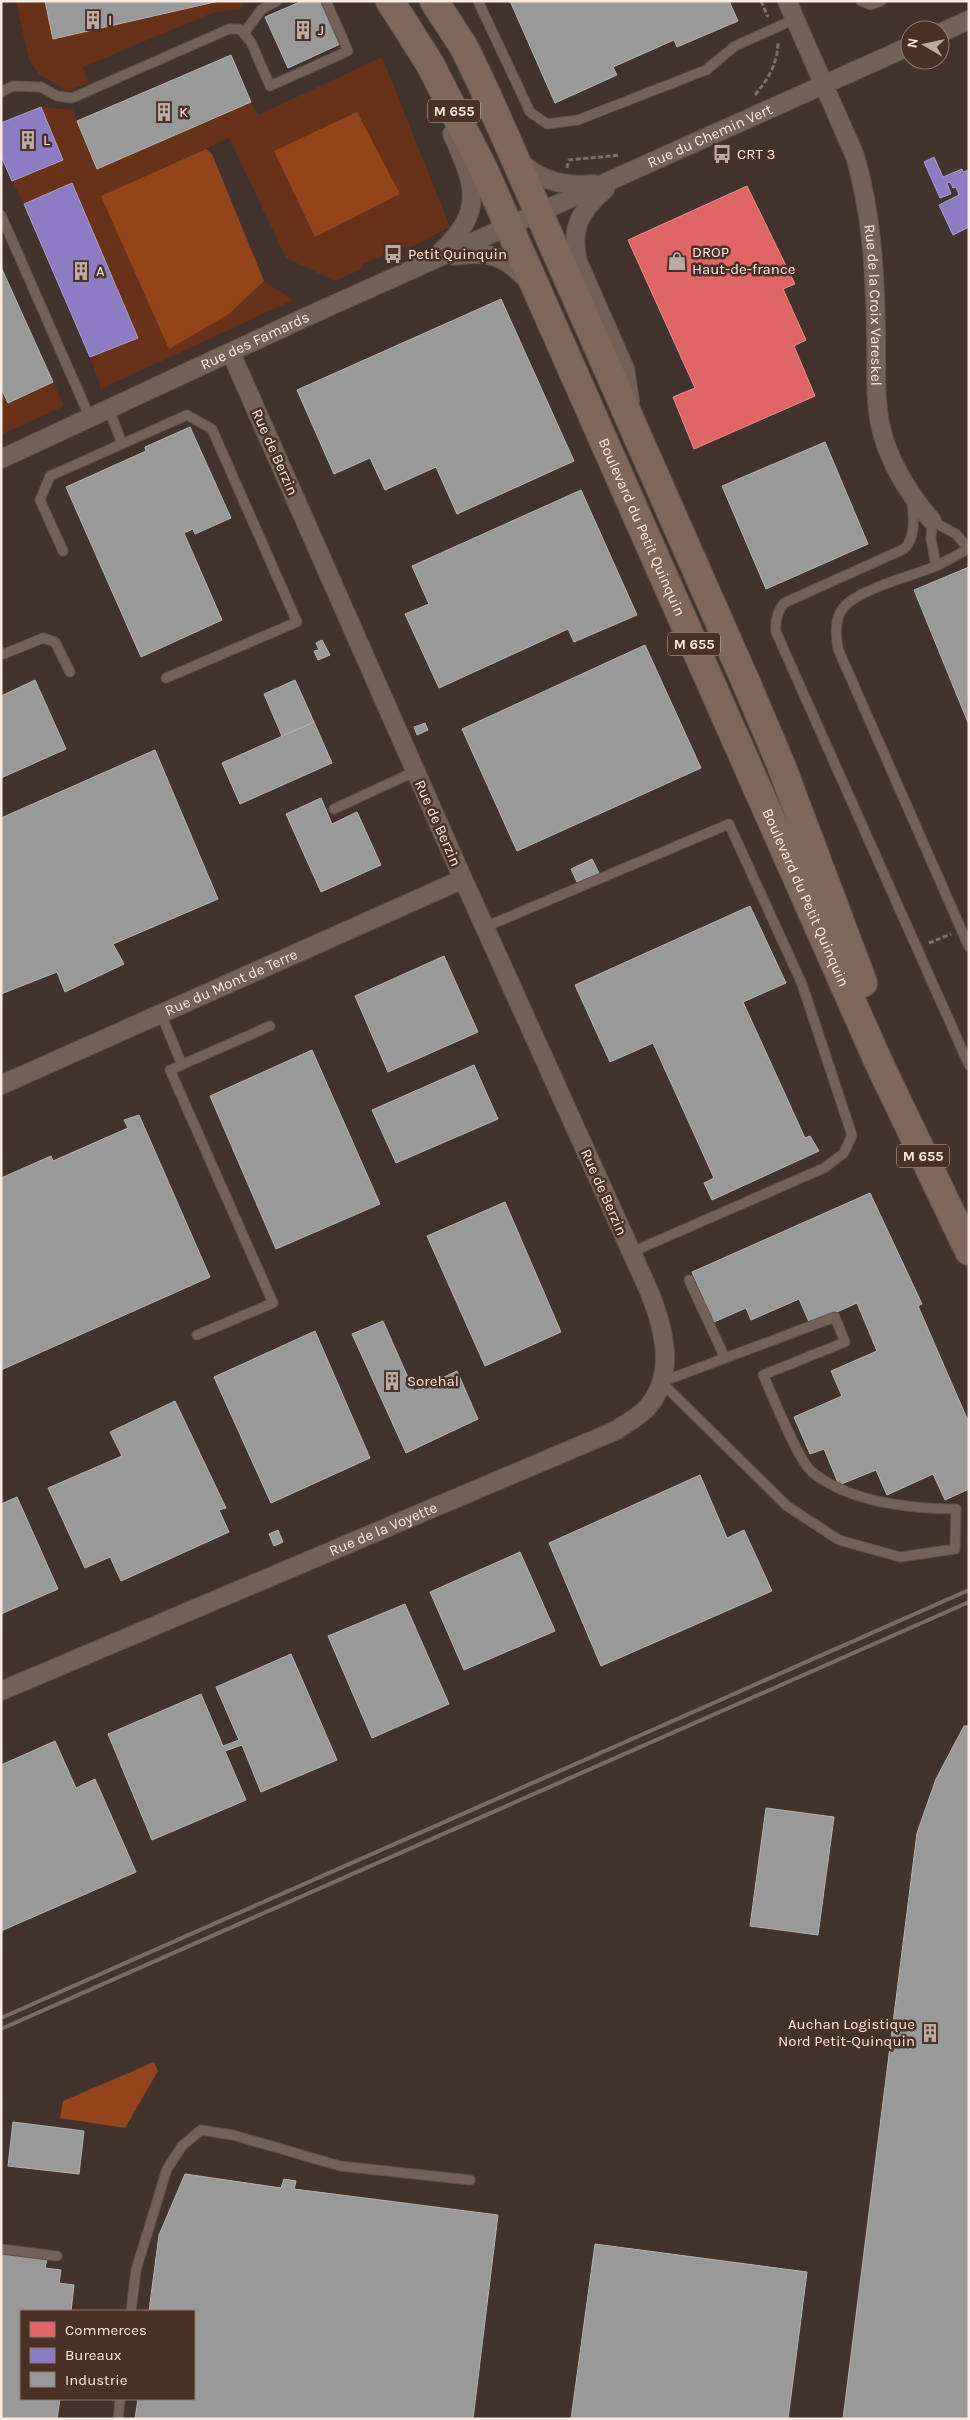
<svg xmlns="http://www.w3.org/2000/svg" width="970" height="2420" font-family="Karla,sans-serif">
  <rect width="100%" height="100%" fill="#42342d"/>
  <!-- green -->
  <g fill="#673217">
    <path d="M16 1H45L54 39 219 1H244L240 9 212 13 83 67 89 83 67 91 39 74 29 60Z"/>
    <path d="M382 57 450 227 409 248 400 247 363 264 360 270 335 281 286 258 229 138 102 196 169 348 229 314 264 281 293 300 101 389 90 357 138 338 72 184 24 204 12 181 63 160 41 107 73 110 97 169 251 102 258 115Z"/>
    <path d="M53 382 64 406 1 435V388L8 403Z"/>
  </g>
  <!-- water -->
  <g fill="#92441a">
    <path d="M357 112 400 194 315 237 274 151Z"/>
    <path d="M206 149 212 154 264 281 229 314 169 349 101 196Z"/>
    <path d="M154 2062 158 2071 125 2128 60 2118 63 2101Z"/>
  </g>
  <!-- shops -->
  <path fill="#e06666" stroke="#e88e8c" d="M747 186 795 284 783 289 806 340 794 346 815 396 694 449 673 397 695 388 628 240Z"/>
  <!-- offices -->
  <g fill="#8e7cc3" stroke="#af9dcd">
    <path d="M41 107 63 160 12 181 1 156V123Z"/>
    <path d="M934 157 943 177 962 169 963 172 969 170V227L953 235 939 205 959 195 956 187 953 188 950 182 947 183 951 194 940 198 924 162Z"/>
    <path d="M72 183 138 338 90 357 24 204Z"/>
  </g>
  <!-- industry -->
  <g fill="#999" stroke="#b7b2b0">
    <path d="M45 1H219L53 39Z"/>
    <path d="M302 1H321L340 44 288 68 265 17Z"/>
    <path d="M510 1H729L738 21 677 47 674 40 613 67 617 75 555 103Z"/>
    <path d="M231 55 251 102 97 169 77 121Z"/>
    <path d="M1 267 53 382 8 403 1 388Z"/>
    <path d="M501 299 574 461 457 514 436 467 385 490 370 458 334 474 297 390Z"/>
    <path d="M190 427 231 518 195 534 193 529 184 533 222 620 141 657 66 487 146 451 145 447Z"/>
    <path d="M825 442 868 544 766 589 722 486Z"/>
    <path d="M581 490 637 615 574 642 568 629 439 688 405 614 429 604 412 566Z"/>
    <path d="M969 567V725L914 590Z"/>
    <path d="M322 640 330 655 318 660 314 651 319 650 316 643Z"/>
    <path d="M645 645 701 768 517 851 462 729Z"/>
    <path d="M35 680 66 749 1 778V696Z"/>
    <path d="M295 680 314 722 282 736 264 694Z"/>
    <path d="M314 722 332 763 240 804 222 763Z"/>
    <path d="M425 723 428 730 417 735 414 727Z"/>
    <path d="M155 750 218 899 113 944 124 964 65 992 57 972 1 994V818Z"/>
    <path d="M321 798 332 824 357 812 381 865 321 892 286 814Z"/>
    <path d="M592 859 599 873 577 882 571 869Z"/>
    <path d="M750 906 786 983 743 1002 805 1138 810 1136 819 1151 712 1200 704 1183 714 1178 653 1043 610 1062 575 985Z"/>
    <path d="M444 956 478 1032 388 1072 355 996Z"/>
    <path d="M312 1050 380 1204 276 1249 210 1096Z"/>
    <path d="M474 1065 498 1119 396 1163 372 1110Z"/>
    <path d="M139 1115 210 1277 1 1370V1178L51 1156 53 1161 128 1128 124 1120Z"/>
    <path d="M870 1193 922 1304 918 1306 969 1423V1489L945 1500 933 1474 887 1495 876 1470 839 1485 824 1449 810 1454 794 1417 842 1396 831 1371 877 1351 857 1303 810 1324 799 1299 751 1320 746 1308 714 1322 692 1272Z"/>
    <path d="M505 1202 561 1332 485 1366 427 1236Z"/>
    <path d="M383 1321 414 1391 457 1371 478 1419 406 1453 352 1334Z"/>
    <path d="M315 1331 370 1458 271 1503 214 1377Z"/>
    <path d="M175 1401 226 1508 219 1510 229 1532 121 1581 110 1557 85 1568 48 1488 122 1456 110 1432Z"/>
    <path d="M700 1475 727 1538 744 1530 772 1591 601 1666 549 1543Z"/>
    <path d="M17 1497 58 1589 1 1614V1504Z"/>
    <path d="M278 1530 283 1542 274 1546 269 1534Z"/>
    <path d="M520 1552 555 1631 464 1670 430 1592Z"/>
    <path d="M405 1604 449 1704 372 1738 328 1636Z"/>
    <path d="M291 1654 337 1760 261 1792 242 1745 225 1751 246 1800 152 1840 108 1734 201 1694 223 1746 239 1740 216 1687Z"/>
    <path d="M964 1726H969V2419H843L917 1833 936 1779Z"/>
    <path d="M55 1741 76 1788 95 1779 136 1872 1 1931V1765Z"/>
    <path d="M766 1808 834 1817 818 1935 750 1926Z"/>
    <path d="M13 2122 84 2131 79 2174 8 2166Z"/>
    <path d="M185 2174 281 2188 284 2179 296 2181 294 2189 498 2215 473 2419H135L138 2399H194V2311H149L159 2235Z"/>
    <path d="M595 2244 807 2272 788 2419H571Z"/>
    <path d="M1 2253 47 2259 45 2268 61 2270 59 2283 74 2285 71 2311H21V2399H60L57 2419H1Z"/>
  </g>
  <g fill="none" stroke-linecap="round" stroke-linejoin="round">
    <!-- lane casing -->
    <g stroke="#5e524c" stroke-width="11">
      <g id="lane">
        <path d="M478 1 530 112 547 124 578 120 706 70 735 46 795 19"/>
        <path d="M861 1 871 5 881 1"/>
        <path d="M244 33 262 9 277 1"/>
        <path d="M1 92 13 86 41 87 57 96 72 98 229 29H240L251 42 270 86 348 51 326 1"/>
        <path d="M1 215 90 418"/>
        <path d="M109 409 122 444"/>
        <path d="M912 499C913 516 917 536 904 549L784 603C777 612 775 621 776 632L969 1065"/>
        <path d="M968 549C957 555 945 562 934 567 911 576 857 590 843 608 834 620 836 635 838 649L969 947"/>
        <path d="M63 551 40 500 50 476 187 415 212 429 297 622 166 678"/>
        <path d="M936 566 931 539 932 521 956 534 969 549"/>
        <path d="M1 652 4 654 43 638 55 642 70 672"/>
        <path d="M334 809 416 771"/>
        <path d="M485 927 729 824 802 984 852 1135 844 1153 824 1168 632 1252"/>
        <path d="M161 1014 182 1065"/>
        <path d="M689 1280 725 1358"/>
        <path d="M835 1317 845 1342 763 1375C773 1396 797 1458 811 1471 847 1502 911 1509 956 1509L955 1549 900 1557 839 1540 787 1506 661 1382Z"/>
        <path d="M197 1335 273 1303 170 1070 270 1026"/>
        <path d="M1 2249 57 2256"/>
        <path d="M131 2311 136 2270 167 2169 182 2146 201 2130 233 2135 340 2166 470 2180"/>
        <path d="M118 2419 120 2399"/>
      </g>
    </g>
    <!-- street casing -->
    <g stroke="#5e524c" stroke-width="20">
      <g id="street">
        <path id="s1" d="M787 1 855 156C872 215 875 272 876 333 877 364 874 398 881 428 889 463 909 494 932 521"/>
        <path d="M940 33 969 20"/>
        <path d="M518 159C538 181 566 187 594 184"/>
        <path d="M605 189C580 211 570 228 578 262L625 369 630 401"/>
        <path d="M440 253C486 210 475 185 452 134"/>
        <path d="M455 256C487 250 505 256 527 280"/>
        <path id="s2" d="M1 459 306 317 910 46"/>
        <path id="s3" d="M1 1085 463 879"/>
        <path id="s4" d="M1 1691 617 1430C626 1423 638 1417 646 1409 677 1376 664 1328 649 1291L463 879 231 353"/>
      </g>
    </g>
    <!-- primary casing -->
    <g stroke="#5e524c" stroke-width="30">
      <g id="primary">
        <path id="s5" d="M390 1 430 64 483 168 878 1061 969 1251"/>
        <path d="M434 1 464 47 486 93 748 687 781 765 863 983"/>
      </g>
    </g>
    <!-- path -->
    <g stroke="#7e7068" stroke-width="3" stroke-dasharray="5 2.5" stroke-linecap="butt">
      <path d="M761 1 768 17"/>
      <path d="M755 95C769 78 778 63 778 41"/>
      <path d="M567 168 569 160 620 155"/>
      <path d="M929 943 951 934"/>
    </g>
    <!-- lane -->
    <use href="#lane" stroke="#746158" stroke-width="9"/>
    <!-- street -->
    <use href="#street" stroke="#746158" stroke-width="18"/>
    <!-- primary -->
    <use href="#primary" stroke="#7f675b" stroke-width="28"/>
    <!-- rail -->
    <g stroke="#796b64" stroke-width="4">
      <path d="M1 2018 969 1590"/>
      <path d="M1 2029 969 1602"/>
    </g>
  </g>
  <!-- icons -->
  <defs>
    <g id="building-bare" transform="scale(1.5)"><path d="M-4-6H4V6H1V3H-1V6H-4ZM-2.5-4.3h1.7v1.8h-1.7ZM.8-4.3h1.7v1.8H.8ZM-2.5-1h1.7V.8h-1.7ZM.8-1h1.7V.8H.8Z" fill="#bbaba4" stroke="#4a3025" stroke-width="2.5" paint-order="stroke"/></g>
    <g id="bus-bare" transform="scale(1.5)"><path d="M-5-6H5V4H4V6H2V4H-2V6H-4V4H-5ZM-3.5-4V0h7V-4ZM-3.5 1.2v1.5H-2V1.2ZM2 1.2v1.5H3.5V1.2Z" fill="#bbaba4" stroke="#4a3025" stroke-width="2.5" paint-order="stroke"/></g>
    <g id="shop-bare" transform="scale(1.5)"><path d="M-5-2.5h2.3a2.7 3.5 0 0 1 5.4 0H5L5.5 6h-11ZM-1.5-2.5h3a1.5 2.3 0 0 0-3 0Z" fill="#bbaba4" stroke="#4a3025" stroke-width="2.5" paint-order="stroke"/></g>
  </defs>
  <g fill-rule="evenodd">
    <use href="#building-bare" x="93" y="20"/>
    <use href="#building-bare" x="303" y="30"/>
    <use href="#building-bare" x="164" y="112"/>
    <use href="#building-bare" x="28" y="140"/>
    <use href="#bus-bare" x="722" y="154"/>
    <use href="#bus-bare" x="393" y="254"/>
    <use href="#shop-bare" x="677" y="261"/>
    <use href="#building-bare" x="81" y="271"/>
    <use href="#building-bare" x="392" y="1381"/>
    <use href="#building-bare" x="930" y="2033"/>
  </g>
  <g text-anchor="middle" stroke-width="5" stroke-linejoin="round" paint-order="stroke">
    <!-- shield labels -->
    <g fill="#4a3025" stroke="#c7b3ab" stroke-width="1">
      <rect x="428" y="99.5" width="52" height="23" rx="4"/>
      <rect x="668" y="632.5" width="52" height="23" rx="4"/>
      <rect x="897" y="1144.5" width="52" height="23" rx="4"/>
    </g>
    <g font-size="14" font-weight="bold" fill="#fcebe4">
      <text x="454" y="116">M 655</text>
      <text x="694" y="649">M 655</text>
      <text x="923" y="1161">M 655</text>
    </g>
    <!-- poi labels -->
    <g font-size="15" fill="#fcebe4" stroke="#4a3025" text-anchor="start">
      <text x="108" y="25">I</text>
      <text x="318" y="35">J</text>
      <text x="179" y="117">K</text>
      <text x="43" y="145">L</text>
      <text x="737" y="159">CRT 3</text>
      <text x="692" y="257">DROP<tspan x="692" dy="17">Haut-de-france</tspan></text>
      <text x="408" y="259">Petit Quinquin</text>
      <text x="96" y="276">A</text>
      <text x="407" y="1386">Sorehal</text>
      <text x="915" y="2029" text-anchor="end">Auchan Logistique<tspan x="915" dy="17">Nord Petit-Quinquin</tspan></text>
    </g>
    <!-- street labels -->
    <g font-size="15" fill="#fcebe4" stroke="#4a3025">
      <text dy="5" stroke="none"><textPath href="#s2" startOffset="779">Rue du Chemin Vert</textPath></text>
      <text dy="5" stroke="none"><textPath href="#s1" startOffset="320">Rue de la Croix Vareskel</textPath></text>
      <text dy="5" stroke="none"><textPath href="#s2" startOffset="280">Rue des Famards</textPath></text>
      <text transform="translate(275 452) rotate(66)" y="5">Rue de Berzin</text>
      <text dy="5" stroke="none"><textPath href="#s5" startOffset="584">Boulevard du Petit Quinquin</textPath></text>
      <text transform="translate(438 823) rotate(66)" y="5">Rue de Berzin</text>
      <text dy="5" stroke="none"><textPath href="#s5" startOffset="989">Boulevard du Petit Quinquin</textPath></text>
      <text dy="5" stroke="none"><textPath href="#s3" startOffset="252">Rue du Mont de Terre</textPath></text>
      <text transform="translate(604 1192) rotate(66)" y="5">Rue de Berzin</text>
      <text dy="5" stroke="none"><textPath href="#s4" startOffset="415">Rue de la Voyette</textPath></text>
    </g>
  </g>
  <!-- border -->
  <rect width="970" height="2420" fill="none" stroke="#fcebe4" stroke-width="5"/>
  <!-- legend -->
  <rect x="20" y="2310" width="175" height="90" fill="#4a3025" stroke="#917b71"/>
  <rect x="30" y="2322" width="25" height="15" fill="#e06666" stroke="#917b71"/>
  <text x="65" y="2335" font-size="15" fill="#fcebe4">Commerces</text>
  <rect x="30" y="2348" width="25" height="15" fill="#8e7cc3" stroke="#917b71"/>
  <text x="65" y="2360" font-size="15" fill="#fcebe4">Bureaux</text>
  <rect x="30" y="2372" width="25" height="15" fill="#999999" stroke="#917b71"/>
  <text x="65" y="2385" font-size="15" fill="#fcebe4">Industrie</text>
  <!-- north arrow -->
  <g transform="translate(925 45) rotate(279)"><circle r="24" fill="#4a3025" stroke="#917b71"/>
  <path d="M0-4L9 19L0 12L-9 19Z" fill="#bbaba4"/>
  <text y="-8" font-size="14" font-weight="bold" text-anchor="middle" fill="#fcebe4">N</text>
  </g>
</svg>
